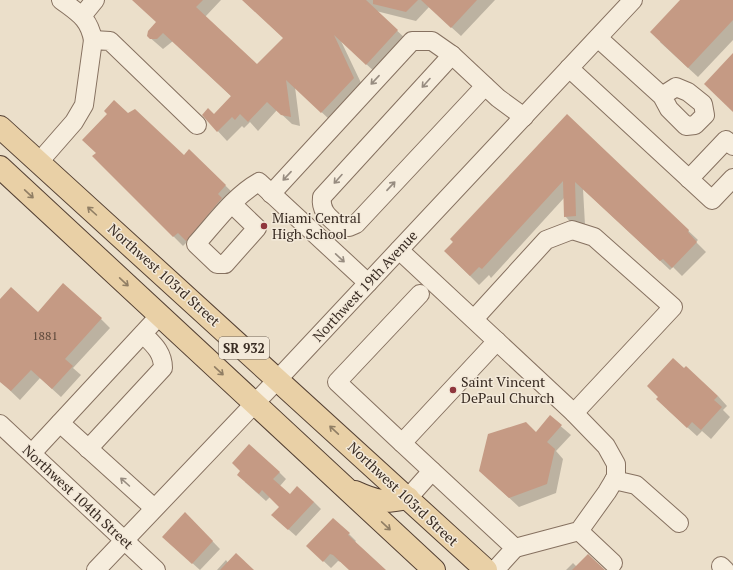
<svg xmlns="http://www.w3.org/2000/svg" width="733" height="570" font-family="'PT Serif',serif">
  <rect width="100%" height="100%" fill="#ebdfca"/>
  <!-- shadow -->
  <g fill="#0003">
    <path d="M142 0H221L205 17 257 66 284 38 243 0H495L461 36 429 7 416 21 376 11 407 40 376 73 341 41 363 87 331 121 295 87 300 126 292 124 277 110 258 131 250 122 244 128 242 126 227 141 203 115H214L232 97 173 41 163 49 148 36 157 22Z"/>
    <path d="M681 0H733V40L698 77 660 42Z"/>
    <path d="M128 114 184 156 189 150 235 195 195 249 187 242 183 246 94 156Z"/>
    <path d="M567 116 698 240 696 242 706 252 682 276 673 267 670 270 583 189 585 225 574 226 565 216 564 198 491 278 489 275 479 285 445 251Z"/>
    <path d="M0 300 38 313 101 319 110 328 73 368 81 375 61 397 40 378 20 400 0 381Z"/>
    <path d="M718 396 727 406 723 410 730 417 711 439 702 431 697 436 667 409Z"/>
    <path d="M550 417 571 435 556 451 563 459 556 493 519 507 480 471 536 433Z"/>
    <path d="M279 472 286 479 280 486 290 495 314 502 321 509 296 536 280 522V507L270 497 266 501 245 482Z"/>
    <path d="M185 513 220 549 200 570 171 544Z"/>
    <path d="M349 534 356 541 355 542 384 570H350L341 562 338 561 331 568 315 553Z"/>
    <path d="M226 560 228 563 252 570H217Z"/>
    <path d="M573 563 576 566 604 570H566Z"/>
  </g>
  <!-- building -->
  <g fill="#c59a84">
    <path d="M132 0H203L196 7 257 64 283 38 242 0H366L398 30 366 65 334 35 354 78 321 113 286 80 291 117 281 115 267 102 248 122 240 114 235 120 232 117 217 132 202 115 208 108 214 114 231 96 163 33 157 39H150L147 36 148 31 156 22Z"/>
    <path d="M373 0H418L406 12 373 4Z"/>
    <path d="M421 0H477L451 28Z"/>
    <path d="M680 0H733V20L688 68 650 32Z"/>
    <path d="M733 53V112L704 84Z"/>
    <path d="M114 100 128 113 135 109 184 155 189 149 226 185 218 194 222 198 186 241 178 233 173 237 92 156 96 153 82 140 107 114 104 111Z"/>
    <path d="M567 114 689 230 688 232 697 242 672 268 663 259 660 261 575 182 576 216 564 217 563 181 482 269 479 267 470 276 444 251 453 242 450 239Z"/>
    <path d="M63 283 102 318 65 359 73 366 52 389 31 370 11 391 0 382V299L11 287 38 312Z"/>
    <path d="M673 358 684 368 686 366 718 396 714 400 722 407 701 430 692 422 687 428 656 399 658 397 647 386Z"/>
    <path d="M550 415 562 425 547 442 555 449 547 484 509 498 479 471 488 434 526 422 536 432Z"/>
    <path d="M249 444 280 472 273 479 290 494 297 486 314 502 288 530 271 515 279 507 262 490 259 494 237 475 240 471 232 463Z"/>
    <path d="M185 512 213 541 192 564 162 537Z"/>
    <path d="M333 518 350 533 348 535 386 570H349L333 555 330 554 323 562 306 546Z"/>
    <path d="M236 553 254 570H220Z"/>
    <path d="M588 554 605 570H572Z"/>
  </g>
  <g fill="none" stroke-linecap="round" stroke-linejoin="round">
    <!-- minor casing -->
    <g stroke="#867160" stroke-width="20">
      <g id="minor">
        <path d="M61 0C78 13 89 18 93 40"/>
        <path d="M82 16 95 0"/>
        <path d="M598 38 662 96 669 109 686 126 695 125 705 115 703 104 688 92 676 87 662 96"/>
        <path d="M452 55 322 197C320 212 330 218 340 227H349L356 224 485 86"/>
        <path d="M569 68 712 200 733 178"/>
        <path d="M39 162 74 122 84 105 93 40 110 41 197 125"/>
        <path d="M689 179 726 140 733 146"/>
        <path d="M271 194 412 41H432L452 55 498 98 524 117"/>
        <path d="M232 204 257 228 225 264H217L196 244C215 223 234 196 259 182L368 283"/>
        <path d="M399 250 574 413 606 446 616 464V477L607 492 579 531 515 548"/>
        <path d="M420 294 337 382 402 443 497 341"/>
        <path d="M474 319 546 240 572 230 594 237 673 307 574 413"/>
        <path d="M60 423 154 508"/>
        <path d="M0 424 156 570"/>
        <path d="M402 443 515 548 495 570"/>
        <path d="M88 449 163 368C163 352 153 344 143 334"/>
        <path d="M32 453 160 315"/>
        <path d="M614 480 636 485 679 523"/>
        <path d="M408 498 432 471"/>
        <path d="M579 531 613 563"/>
        <path d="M721 566 725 570"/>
        <path d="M96 570 278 379 633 0"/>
      </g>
    </g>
    <!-- major casing -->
    <g stroke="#544033" stroke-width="24">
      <g id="major">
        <path d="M0 127 486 570"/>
        <path d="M0 167 434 570"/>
        <path d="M355 492C377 502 383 503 408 498"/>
      </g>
    </g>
    <!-- minor -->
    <use href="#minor" stroke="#f6eddd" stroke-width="18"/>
    <!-- major -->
    <use href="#major" stroke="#e9d0a6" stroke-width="22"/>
  </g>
  <!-- one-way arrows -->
  <defs><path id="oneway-shaft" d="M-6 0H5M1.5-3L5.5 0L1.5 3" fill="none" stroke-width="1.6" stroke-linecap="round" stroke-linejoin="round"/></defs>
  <g stroke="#978c80">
    <use href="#oneway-shaft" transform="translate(375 80) rotate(133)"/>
    <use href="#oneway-shaft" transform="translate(426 83) rotate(132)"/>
    <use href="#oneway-shaft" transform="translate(287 176) rotate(133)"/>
    <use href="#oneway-shaft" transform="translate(338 179) rotate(132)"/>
    <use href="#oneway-shaft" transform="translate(391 186) rotate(-47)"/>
    <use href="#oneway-shaft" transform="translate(340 258) rotate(43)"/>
    <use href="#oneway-shaft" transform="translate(125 482) rotate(-138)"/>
  </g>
  <g stroke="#907e64">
    <use href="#oneway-shaft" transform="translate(29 194) rotate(43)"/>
    <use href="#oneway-shaft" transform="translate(92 211) rotate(-138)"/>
    <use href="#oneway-shaft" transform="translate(124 282) rotate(43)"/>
    <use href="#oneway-shaft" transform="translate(219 371) rotate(43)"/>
    <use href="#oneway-shaft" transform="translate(334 430) rotate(-137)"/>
    <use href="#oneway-shaft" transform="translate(386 526) rotate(43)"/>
  </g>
  <!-- markers -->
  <g fill="#8f363d" stroke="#f3e9d9" stroke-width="1.5">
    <circle cx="264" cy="226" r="4"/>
    <circle cx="453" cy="390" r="4"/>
  </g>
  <g text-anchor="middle" stroke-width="3" stroke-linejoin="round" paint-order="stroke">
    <!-- number labels -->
    <g font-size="12" fill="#5b473a">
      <text x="45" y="340">1881</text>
    </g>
    <!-- shield labels -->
    <rect fill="#f3e9d9" stroke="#706459" stroke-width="1" x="219" y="337" width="50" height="22" rx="3"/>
    <g font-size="13" font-weight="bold" fill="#382b22">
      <text x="244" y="353">SR 932</text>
    </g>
    <!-- poi labels -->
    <g font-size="14" fill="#382b22" stroke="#f3e9d9" text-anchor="start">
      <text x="272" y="223">Miami Central<tspan x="272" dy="16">High School</tspan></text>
      <text x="461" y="387">Saint Vincent<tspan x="461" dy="16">DePaul Church</tspan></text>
    </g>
    <!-- street labels -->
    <g font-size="14" fill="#382b22" stroke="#f3e9d9">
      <text transform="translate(164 275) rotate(42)" y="5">Northwest 103rd Street</text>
      <text transform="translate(365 286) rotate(-47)" y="5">Northwest 19th Avenue</text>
      <text transform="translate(403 494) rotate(43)" y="5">Northwest 103rd Street</text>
      <text transform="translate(78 497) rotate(43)" y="5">Northwest 104th Street</text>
    </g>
  </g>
</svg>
